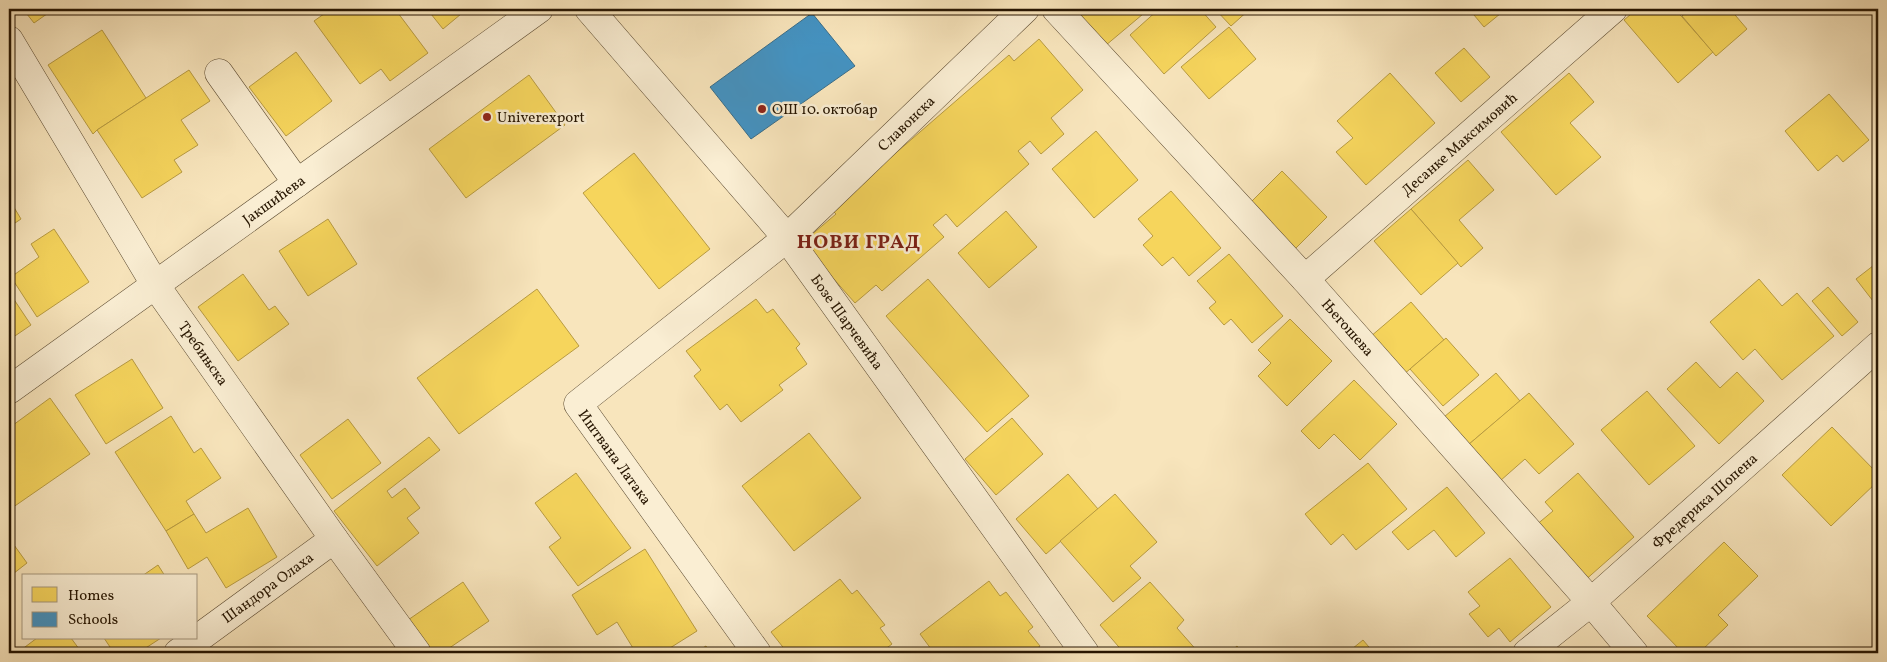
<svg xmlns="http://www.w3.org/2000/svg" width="1887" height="662" font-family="Vollkorn,serif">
  <rect width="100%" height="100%" fill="#f8e5bc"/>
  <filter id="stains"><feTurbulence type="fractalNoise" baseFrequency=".004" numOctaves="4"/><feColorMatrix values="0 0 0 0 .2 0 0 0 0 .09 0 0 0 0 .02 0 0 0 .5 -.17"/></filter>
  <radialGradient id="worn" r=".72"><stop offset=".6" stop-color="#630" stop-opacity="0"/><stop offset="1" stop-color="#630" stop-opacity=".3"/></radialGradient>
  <!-- homes -->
  <g fill="#f6d55c" stroke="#b89b41">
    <path d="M23 9H54L34 23Z"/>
    <path d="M331 9H395L428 53 390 81 381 69 360 84 314 21Z"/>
    <path d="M427 9H467L443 29Z"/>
    <path d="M1063 9H1149L1099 51Z"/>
    <path d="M1159 9H1200L1216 27 1164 74 1130 35Z"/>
    <path d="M1215 9H1250L1231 26Z"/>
    <path d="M1469 9H1506L1484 27Z"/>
    <path d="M1637 9H1675L1713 52 1678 83 1624 20Z"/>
    <path d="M1690 9H1730L1747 29 1716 56 1682 16Z"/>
    <path d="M1229 27 1256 59 1209 99 1181 67Z"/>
    <path d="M102 30 146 98 97 130 93 134 48 65Z"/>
    <path d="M1039 39 1083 90 1051 118 1064 134 1041 154 1030 141 1018 151 1029 164 957 227 946 214 933 225 944 237 882 291 876 285 855 303 802 243 836 214 831 209 1009 55 1014 61Z"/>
    <path d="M1464 48 1490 77 1461 102 1435 73Z"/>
    <path d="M296 52 332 101 286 136 249 87Z"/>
    <path d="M189 70 210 101 181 120 198 145 174 160 182 172 142 198 97 130Z"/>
    <path d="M1390 73 1435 123 1366 185 1336 152 1353 138 1337 121Z"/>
    <path d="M1569 73 1594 102 1570 123 1601 157 1556 195 1501 132Z"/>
    <path d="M529 75 565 125 466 198 429 149Z"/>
    <path d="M1829 94 1869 140 1843 162 1837 155 1818 171 1785 131Z"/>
    <path d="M1096 131 1138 180 1094 218 1052 169Z"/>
    <path d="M634 153 710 249 659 289 583 193Z"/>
    <path d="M1468 160 1494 190 1459 220 1483 248 1461 267 1411 209Z"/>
    <path d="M1282 171 1327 217 1293 251 1248 205Z"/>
    <path d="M1171 191 1221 248 1189 276 1173 257 1162 266 1143 245 1153 236 1138 219Z"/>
    <path d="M9 199 21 219 9 227Z"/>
    <path d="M1411 209 1458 263 1421 295 1374 241Z"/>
    <path d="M1006 211 1037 247 989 288 958 253Z"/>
    <path d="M328 219 357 264 308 296 279 251Z"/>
    <path d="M54 229 89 282 37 317 11 277 39 257 31 244Z"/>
    <path d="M1229 254 1283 316 1252 343 1231 319 1224 325 1209 308 1216 302 1197 281Z"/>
    <path d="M1878 262V297L1873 301 1856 279Z"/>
    <path d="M243 274 269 310 275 306 289 324 238 361 198 307Z"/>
    <path d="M928 279 1029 396 987 432 886 316Z"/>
    <path d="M1759 279 1782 306 1797 293 1834 336 1782 380 1755 349 1743 360 1710 322Z"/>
    <path d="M1828 287 1858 322 1842 336 1812 301Z"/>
    <path d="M537 289 579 346 459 434 417 378Z"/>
    <path d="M9 292 31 325 9 340Z"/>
    <path d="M756 299 767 313 773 309 800 344 796 348 807 364 779 385 783 390 741 422 727 404 720 410 694 376 701 370 686 351Z"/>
    <path d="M1411 302 1444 340 1403 375 1370 337Z"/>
    <path d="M1290 319 1332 361 1287 406 1258 376 1271 363 1258 350Z"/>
    <path d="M1446 338 1479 375 1443 406 1410 369Z"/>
    <path d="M132 359 163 408 106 444 75 395Z"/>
    <path d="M1696 362 1720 388 1737 372 1764 401 1719 444 1667 389Z"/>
    <path d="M1496 373 1520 401 1468 445 1444 417Z"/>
    <path d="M1354 380 1397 424 1360 460 1334 434 1319 449 1301 431Z"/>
    <path d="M1647 391 1695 446 1649 485 1601 430Z"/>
    <path d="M1529 393 1574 444 1539 474 1525 459 1500 481 1468 445Z"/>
    <path d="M50 398 90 454 9 510V428Z"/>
    <path d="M171 416 194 453 201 448 221 478 186 501 194 514 166 531 115 452Z"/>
    <path d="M1012 418 1043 454 996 495 965 459Z"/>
    <path d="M348 419 381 463 332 499 300 455Z"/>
    <path d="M1832 427 1878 474V481L1831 526 1782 475Z"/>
    <path d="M809 433 861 498 794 551 742 486Z"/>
    <path d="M429 437 440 450 387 491 392 498 405 488 420 508 407 518 419 533 377 566 334 511Z"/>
    <path d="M1368 463 1407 509 1356 550 1343 534 1331 545 1305 514Z"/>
    <path d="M576 473 631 548 578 586 549 547 561 538 535 503Z"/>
    <path d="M1578 473 1634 537 1583 582 1535 526 1553 511 1545 502Z"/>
    <path d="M1068 474 1098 509 1046 554 1016 519Z"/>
    <path d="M1447 487 1485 533 1456 557 1434 530 1408 550 1392 532Z"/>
    <path d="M1115 494 1157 542 1130 566 1141 578 1113 602 1060 541Z"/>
    <path d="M248 508 277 557 226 588 207 557 188 569 166 531 194 514 206 533Z"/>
    <path d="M9 538 27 563 9 577Z"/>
    <path d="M1724 542 1758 576 1718 615 1728 625 1699 653H1683L1647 616Z"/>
    <path d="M645 549 697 631 662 653H636L617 622 597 635 572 595Z"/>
    <path d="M1510 558 1551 607 1510 642 1499 628 1488 637 1469 614 1480 606 1468 592Z"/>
    <path d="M158 565 165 576H142Z"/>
    <path d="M840 579 852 594 857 590 885 625 880 628 892 644 880 653H783L786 651 771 632Z"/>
    <path d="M989 581 1000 596 1006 592 1033 627 1028 631 1040 646 1031 653H934L920 634Z"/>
    <path d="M463 582 489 621 442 653H431L408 620Z"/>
    <path d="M1150 582 1184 620 1177 628 1199 653H1124L1100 625Z"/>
    <path d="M37 638H71L82 653H17Z"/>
    <path d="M104 638H161L138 653H114Z"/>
    <path d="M1363 640 1374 653H1347Z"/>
    <path d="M706 646 710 653H694Z"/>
    <path d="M1237 646 1243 653H1229Z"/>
  </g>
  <!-- schools -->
  <path fill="#4393c3" stroke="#3a6d89" d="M812 13 855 66 751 139 710 87Z"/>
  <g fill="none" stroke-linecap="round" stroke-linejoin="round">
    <!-- minor casing -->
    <g stroke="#5a4930" stroke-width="29">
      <g id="minor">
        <path id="s1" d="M589 9 787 238 1085 653"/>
        <path id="s2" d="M1056 9 1305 279 1591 602 1634 653"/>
        <path id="s3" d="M9 40 156 286 334 539 417 653"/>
        <path d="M219 73 297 183"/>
        <path id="s4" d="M1305 279 1613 9"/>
        <path id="s5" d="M9 390 539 9"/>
        <path id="s6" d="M178 653 334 539"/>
        <path id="s7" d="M757 653 578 404 787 238 1025 9"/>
        <path id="s8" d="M1527 653 1591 602 1878 346"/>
      </g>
    </g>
    <!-- minor -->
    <use href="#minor" stroke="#faeed3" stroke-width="28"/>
  </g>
  <!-- markers -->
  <g fill="#8f2418" stroke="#faeed3" stroke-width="2">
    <circle cx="762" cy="109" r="5"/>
    <circle cx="487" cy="117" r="5"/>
  </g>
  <g text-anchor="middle" stroke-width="5" stroke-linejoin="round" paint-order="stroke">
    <!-- poi labels -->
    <g font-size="15" fill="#261501" stroke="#faeed3" text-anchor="start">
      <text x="772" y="114">ОШ 10. октобар</text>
      <text x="497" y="122">Univerexport</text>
    </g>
    <!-- street labels -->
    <g font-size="15" fill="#261501" stroke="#faeed3">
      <text dy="5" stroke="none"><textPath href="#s7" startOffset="739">Славонска</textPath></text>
      <text dy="5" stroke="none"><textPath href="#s4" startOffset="205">Десанке Максимовић</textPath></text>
      <text dy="5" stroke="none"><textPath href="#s5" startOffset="326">Јакшићева</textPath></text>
      <text dy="5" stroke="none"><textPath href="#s1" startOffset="406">Бозе Шарчевића</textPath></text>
      <text dy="5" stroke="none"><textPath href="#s2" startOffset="432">Његошева</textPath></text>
      <text dy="5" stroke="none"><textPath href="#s3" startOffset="369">Требињска</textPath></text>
      <text transform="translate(615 457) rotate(54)" y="5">Иштвана Латака</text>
      <text dy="5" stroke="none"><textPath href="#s8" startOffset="234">Фредерика Шопена</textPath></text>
      <text dy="5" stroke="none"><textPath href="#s6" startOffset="111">Шандора Олаха</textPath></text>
    </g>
    <!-- district labels -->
    <g font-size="20" font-weight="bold" letter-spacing="1" fill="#7a1f14" stroke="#faeed3">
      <text x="859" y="248">НОВИ ГРАД</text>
    </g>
  </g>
  <!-- margin -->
  <rect width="1887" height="662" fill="none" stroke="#f8e5bc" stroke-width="30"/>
  <rect x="10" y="10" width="1867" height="642" fill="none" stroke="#261501" stroke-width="2.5"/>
  <rect x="15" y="15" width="1857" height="632" fill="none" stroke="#261501"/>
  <!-- legend -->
  <rect x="22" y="574" width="175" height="65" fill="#faeed3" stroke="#a5977f"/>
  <rect x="32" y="587" width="25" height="15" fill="#f6d55c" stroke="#a5977f"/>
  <text x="68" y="600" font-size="15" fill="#261501">Homes</text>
  <rect x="32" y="612" width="25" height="15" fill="#4393c3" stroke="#a5977f"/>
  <text x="68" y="624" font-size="15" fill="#261501">Schools</text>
  <rect width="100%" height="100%" filter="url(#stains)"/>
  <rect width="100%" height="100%" fill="url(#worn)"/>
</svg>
